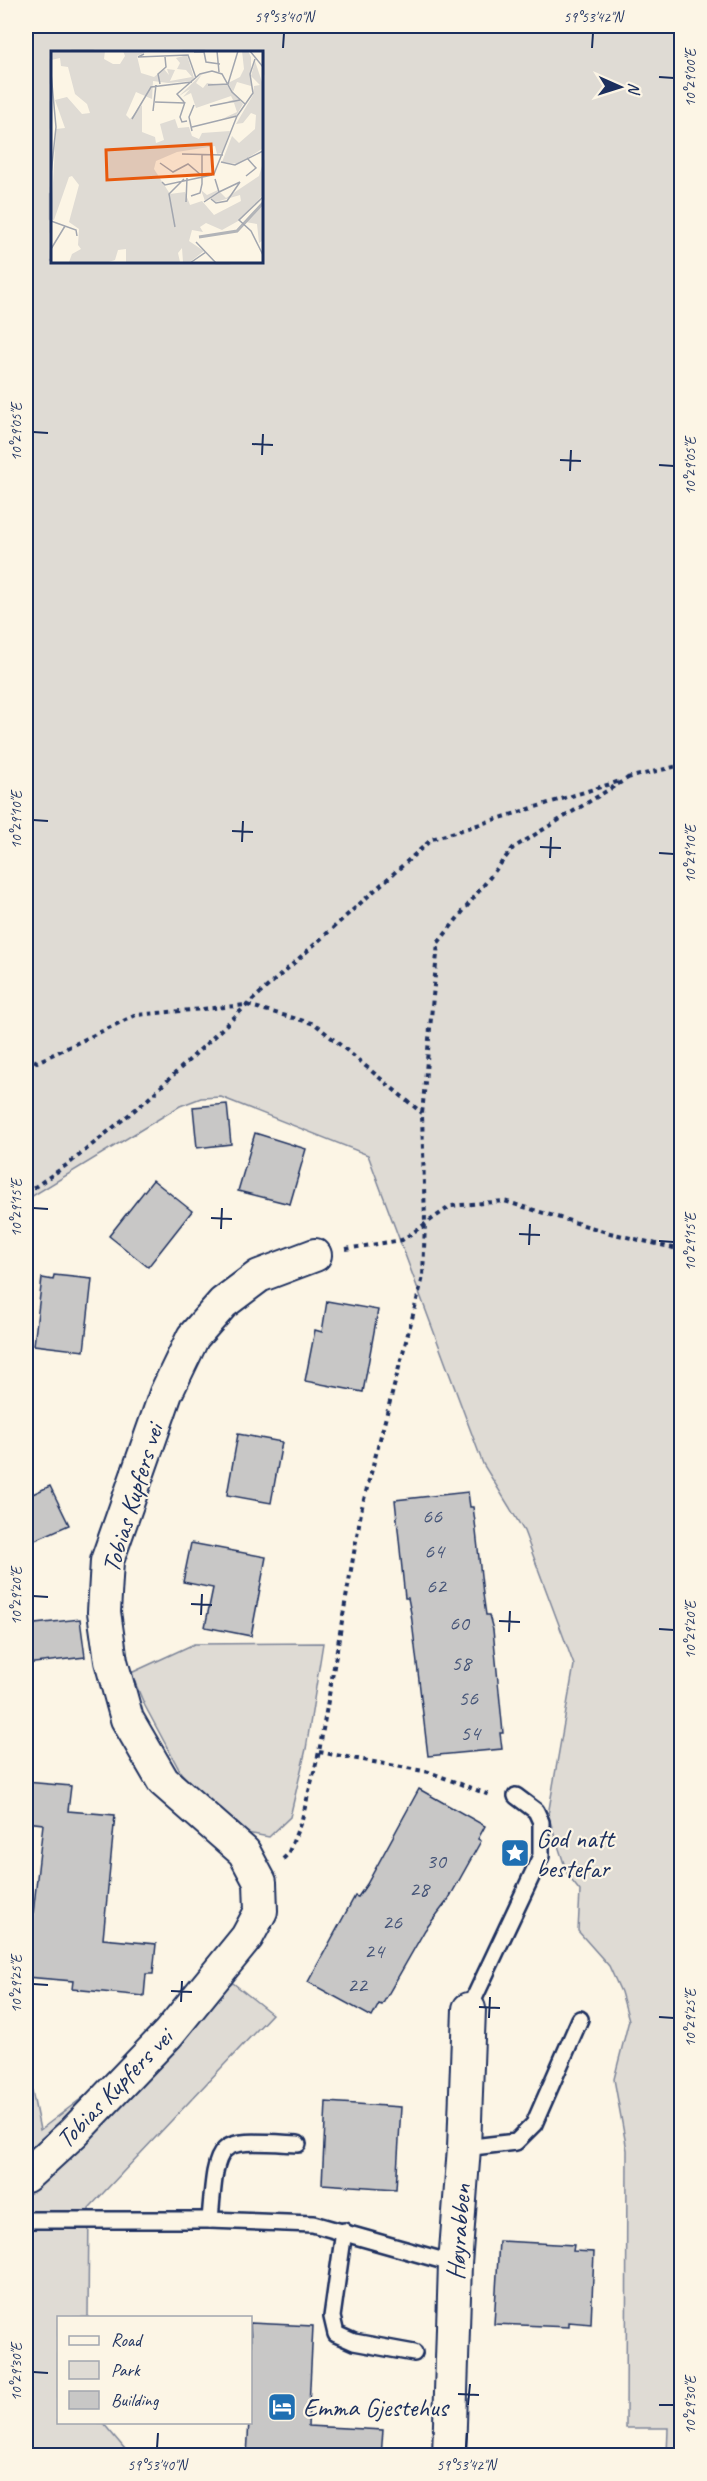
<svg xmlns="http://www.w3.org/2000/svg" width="707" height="2481" font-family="Caveat,sans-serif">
  <rect width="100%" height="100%" fill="#fcf5e5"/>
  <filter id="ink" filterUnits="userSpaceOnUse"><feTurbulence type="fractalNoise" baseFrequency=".0167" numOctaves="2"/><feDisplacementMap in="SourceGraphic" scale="12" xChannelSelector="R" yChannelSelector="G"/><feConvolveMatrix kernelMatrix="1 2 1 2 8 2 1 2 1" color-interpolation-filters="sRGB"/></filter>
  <g filter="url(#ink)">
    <!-- green -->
    <g fill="#dfdbd4" stroke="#7d8599" stroke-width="1.5" fill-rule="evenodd">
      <path d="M26 26H681V2455H667L668 2428H626L627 2150 614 2079 629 2020 621 1992 609 1966 578 1931 580 1891 568 1876 548 1815 574 1665 524 1531 483 1464 368 1155 221 1097 201 1098 180 1106 26 1200ZM52 52H261V261H52Z"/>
      <path d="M323 1643 306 1749 290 1817 269 1837 236 1831 181 1773 145 1706 131 1673 194 1644Z"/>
      <path d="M233 1983 272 2014 89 2208 88 2317 58 2318V2422L103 2423 130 2455H26V2061L40 2130Z"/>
    </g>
    <!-- building -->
    <g fill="#c8c7c6" stroke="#1b2f5e" stroke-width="1.5">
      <path d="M227 1104 231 1144 197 1148 193 1107Z"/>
      <path d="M255 1133 306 1149 290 1204 238 1191Z"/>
      <path d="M153 1180 192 1211 148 1267 109 1236Z"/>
      <path d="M54 1275 92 1279 84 1351 34 1345 42 1278 53 1280Z"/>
      <path d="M327 1301 378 1310 363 1392 305 1381 315 1330 322 1332Z"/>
      <path d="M238 1434 282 1442 271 1503 227 1495Z"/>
      <path d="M50 1486 69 1525 35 1540 26 1519V1497Z"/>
      <path d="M468 1492 470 1507H473L475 1522 483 1594 486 1615H489L493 1630 503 1733H500L502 1749 428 1756 411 1613 408 1598H405L395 1500Z"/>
      <path d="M191 1543 266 1557 251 1636 205 1627 213 1588 183 1582Z"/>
      <path d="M80 1619 85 1657 26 1664V1625Z"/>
      <path d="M26 1782 71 1786 68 1811 115 1815 103 1939 156 1944 153 1974H146L144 1996 72 1989 73 1981 26 1977 43 1824 26 1822Z"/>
      <path d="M419 1789 485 1826 478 1839 481 1841 448 1900 425 1930 382 2005 379 2004 372 2017 308 1982 355 1896 358 1897 367 1884Z"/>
      <path d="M326 2102 401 2107 396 2189 322 2184Z"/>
      <path d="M499 2241 574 2245 573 2251 594 2252 591 2324 569 2322V2327L494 2324Z"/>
      <path d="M250 2323 313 2326 308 2426 383 2430 381 2456H247L252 2367Z"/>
    </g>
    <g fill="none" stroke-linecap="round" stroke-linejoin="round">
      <!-- lane casing -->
      <g stroke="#1b2f5e" stroke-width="20">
        <g id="lane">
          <path d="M469 2009 541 1856V1822L536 1811 516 1796"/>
          <path d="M464 2148 516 2142 534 2124 580 2019"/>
          <path d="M26 2220H210L313 2224 455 2264"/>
          <path d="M210 2220C217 2136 215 2140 298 2144"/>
          <path d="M344 2231 332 2317 336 2334 354 2342 414 2353"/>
        </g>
      </g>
      <!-- street casing -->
      <g stroke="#1b2f5e" stroke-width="36">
        <g id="street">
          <path d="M26 2176 74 2132 168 2034 247 1937 261 1911 260 1882 244 1852 163 1781 127 1719 111 1661 104 1612 107 1561 166 1393 193 1337 223 1303 259 1276 315 1255"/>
          <path d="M449 2456 455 2264 464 2148 469 2009"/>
        </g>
      </g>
      <!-- path -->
      <g stroke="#1b2f5e" stroke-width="4" stroke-dasharray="4.5 4.5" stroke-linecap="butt">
        <path d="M627 778 682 765"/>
        <path d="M26 1056 37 1062 136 1015 247 1005 315 1024 422 1113"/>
        <path d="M26 1193 71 1162 148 1099 247 1005 432 839 620 781"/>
        <path d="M346 1249 402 1240 451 1206 504 1201 610 1233 682 1250"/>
        <path d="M319 1752 429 1772 492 1796"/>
        <path d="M283 1859 288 1854 302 1819 319 1752 362 1507 423 1277 425 1222 422 1114 438 943 513 848 628 778"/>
      </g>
      <!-- lane -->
      <use href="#lane" stroke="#fcf5e5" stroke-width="15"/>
      <!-- street -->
      <use href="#street" stroke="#fcf5e5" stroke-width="32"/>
    </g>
  </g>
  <!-- ticks -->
  <path fill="none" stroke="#1b2f5e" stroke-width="2" d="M283 48 284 33M592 48 593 33M659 77 674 78M33 432 48 433M252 444 273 445M262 455 263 434M560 460 581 461M659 465 674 466M570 471 571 450M33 820 48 821M232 831 253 832M242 842 243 821M540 847 561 848M659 853 674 854M550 858 551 837M33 1208 48 1209M211 1218 232 1219M221 1229 222 1208M519 1234 540 1235M659 1241 674 1242M529 1245 530 1224M33 1596 48 1597M191 1604 212 1605M201 1615 202 1594M499 1621 520 1622M659 1629 674 1630M509 1632 510 1611M33 1984 48 1985M171 1991 192 1992M181 2002 182 1981M479 2007 500 2008M659 2017 674 2018M489 2018 490 1997M33 2372 48 2373M458 2394 479 2395M468 2405 470 2384M659 2405H674M157 2448 158 2433M466 2448 467 2433"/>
  <!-- icons -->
  <defs>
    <g id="sight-square" transform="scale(1.5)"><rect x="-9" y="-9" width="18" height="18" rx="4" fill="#1f6fb2" stroke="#fcf5e5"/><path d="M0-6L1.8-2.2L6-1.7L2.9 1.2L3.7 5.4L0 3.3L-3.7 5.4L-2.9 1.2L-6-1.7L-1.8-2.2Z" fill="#fff"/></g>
    <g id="hotel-square" transform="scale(1.5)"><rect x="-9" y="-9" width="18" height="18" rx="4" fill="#1f6fb2" stroke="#fcf5e5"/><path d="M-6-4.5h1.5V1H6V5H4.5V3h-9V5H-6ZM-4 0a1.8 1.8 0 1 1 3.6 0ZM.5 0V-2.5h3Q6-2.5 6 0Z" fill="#fff"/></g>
  </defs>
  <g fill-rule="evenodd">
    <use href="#sight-square" x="515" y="1853"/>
    <use href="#hotel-square" x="282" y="2407"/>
  </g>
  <g text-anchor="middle" stroke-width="4.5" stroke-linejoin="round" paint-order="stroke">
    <!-- number labels -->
    <g font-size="22" fill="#465578">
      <text x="432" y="1523">66</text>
      <text x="434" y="1558">64</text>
      <text x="436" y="1593">62</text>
      <text x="459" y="1630">60</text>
      <text x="461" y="1670">58</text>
      <text x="468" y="1705">56</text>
      <text x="470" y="1740">54</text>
      <text x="436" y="1868">30</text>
      <text x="419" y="1896">28</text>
      <text x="392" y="1929">26</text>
      <text x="374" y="1958">24</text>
      <text x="357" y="1992">22</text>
    </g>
    <!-- street labels -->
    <g font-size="26" fill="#1b2f5e" stroke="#fcf5e5">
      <text transform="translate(132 1498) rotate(-73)" y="9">Tobias Kupfers vei</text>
      <text transform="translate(114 2088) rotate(-46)" y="9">Tobias Kupfers vei</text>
      <text transform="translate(458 2232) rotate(-86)" y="9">Høyrabben</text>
    </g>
    <!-- poi labels -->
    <g font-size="26" fill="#1b2f5e" stroke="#fcf5e5" text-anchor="start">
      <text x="536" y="1847">God natt<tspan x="536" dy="30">bestefar</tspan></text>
      <text x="303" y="2416">Emma Gjestehus</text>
    </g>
  </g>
  <!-- overview -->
  <g transform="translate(51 51)">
    <rect width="212" height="212" fill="#fcf5e5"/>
    <path d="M0 0H54L53 8 62 13H69L74 5 72 0H97L86 5 90 22 103 26 113 18 118 24 116 18 124 19 119 30 141 26 135 19 126 18 129 12 125 7 136 4 143 27 141 30 117 32 102 30 101 48 85 41 75 64 79 68 91 54V81L104 86 105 92 113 89 109 73 124 68 127 77 138 76 141 85 148 88 151 82 179 80 171 102 166 103 164 95 126 101 105 110 103 118 119 143 134 141 139 154 151 150 163 164 190 150 189 144 165 151 159 147 154 150 150 139 156 144 167 139 175 147 208 125 211 115V145L189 169 171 179 155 172 149 176 152 181 141 179 138 190 153 200 139 211H132L131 197 127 202 129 211H75V198L67 199 64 209 58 211H18L21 203 30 198 27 194 28 178 18 171 28 134 21 125 18 126 3 169 0 168 5 78 14 77 4 49 16 46 31 63 39 62 36 53 24 43 17 16 10 15 9 7 0 9ZM191 0H197L200 6V35L186 31 182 41 177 32 189 26 193 18ZM204 10 211 31V98L187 113 171 111 181 85 188 92 204 78 205 64 200 62 192 72 185 73 202 44 203 35 209 34 200 25ZM151 23 145 32 152 37 156 32 176 34 192 53 185 65 171 68 186 61 183 52 177 50 182 49 180 45 145 57 140 42 132 46 139 38 128 45ZM211 154V190L208 192 206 173 194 171Z" fill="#dfdbd4"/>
    <path fill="none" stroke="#b2b4b8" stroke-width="3" d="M148 186 186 180 212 152"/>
    <path fill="none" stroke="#a2a6af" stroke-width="1.5" d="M166 0 168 21M199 0 212 16M143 1H153L155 11 169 13M93 3 87 6 137 4 145 27M0 22 5 76 0 123M109 33 107 23 115 16 114 6M157 34 177 33 187 0M104 51 134 52M133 51 126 43 149 23 161 20 171 23 181 41 194 53M134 51 129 66 131 71 136 70M159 55 189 49M102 60 105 34M81 68 100 36 141 31M141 76 186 65M141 80 138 66 143 54M131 103 172 104M170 111 184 114 212 100M109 112 122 121 137 113 150 124M163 123 186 65 202 42 199 23 204 8M195 125 205 117 196 107M111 131 114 134 161 124M168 141 189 131M140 145 149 142 151 133V104M212 146 188 169 200 180 212 204M160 148 165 152 176 150 189 131M135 151 136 127M153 151 168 141 164 128M0 170 25 179 26 185M124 176 118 143 133 128M145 191 165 212M0 198 14 175M139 212 155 201"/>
    <path fill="#e8590c" fill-opacity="0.15" stroke="#e8590c" stroke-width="3" d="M160 93 162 123 56 129 55 99Z"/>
    <rect width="212" height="212" fill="none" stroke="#1b2f5e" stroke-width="3"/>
  </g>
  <!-- margin -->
  <rect width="707" height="2481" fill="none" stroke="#fcf5e5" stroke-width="66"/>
  <!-- legend -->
  <rect x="57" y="2316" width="195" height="108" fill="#fcf5e5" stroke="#a2a6af" stroke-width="1.5"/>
  <rect x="69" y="2336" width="30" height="9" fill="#fcf5e5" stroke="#a2a6af" stroke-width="1.5"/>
  <text x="111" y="2346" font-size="18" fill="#1b2f5e">Road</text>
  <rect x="69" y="2361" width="30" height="18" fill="#dfdbd4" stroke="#a2a6af" stroke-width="1.5"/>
  <text x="111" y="2376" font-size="18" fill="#1b2f5e">Park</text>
  <rect x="69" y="2391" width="30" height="18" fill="#c8c7c6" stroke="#a2a6af" stroke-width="1.5"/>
  <text x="111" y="2406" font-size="18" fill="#1b2f5e">Building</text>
  <!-- north arrow -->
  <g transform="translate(620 87) rotate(93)" stroke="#fcf5e5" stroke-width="4.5" paint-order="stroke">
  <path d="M0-4.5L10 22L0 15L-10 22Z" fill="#1b2f5e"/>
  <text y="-9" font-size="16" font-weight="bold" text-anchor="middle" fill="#1b2f5e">N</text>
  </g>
  <rect x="33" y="33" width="641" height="2415" fill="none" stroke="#1b2f5e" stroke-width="2"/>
  <g font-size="15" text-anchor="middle" fill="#1b2f5e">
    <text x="284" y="22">59°53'40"N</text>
    <text x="593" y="22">59°53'42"N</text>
    <text transform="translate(690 78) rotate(-90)" y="5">10°29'00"E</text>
    <text transform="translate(16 432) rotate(-90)" y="5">10°29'05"E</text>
    <text transform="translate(690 466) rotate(-90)" y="5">10°29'05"E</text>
    <text transform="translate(16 820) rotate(-90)" y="5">10°29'10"E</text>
    <text transform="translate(690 854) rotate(-90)" y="5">10°29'10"E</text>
    <text transform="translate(16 1208) rotate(-90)" y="5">10°29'15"E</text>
    <text transform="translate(690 1242) rotate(-90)" y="5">10°29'15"E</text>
    <text transform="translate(16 1596) rotate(-90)" y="5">10°29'20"E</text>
    <text transform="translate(690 1630) rotate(-90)" y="5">10°29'20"E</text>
    <text transform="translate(16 1984) rotate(-90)" y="5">10°29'25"E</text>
    <text transform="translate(690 2018) rotate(-90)" y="5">10°29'25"E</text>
    <text transform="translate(16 2372) rotate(-90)" y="5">10°29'30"E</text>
    <text transform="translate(690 2405) rotate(-90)" y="5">10°29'30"E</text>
    <text x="157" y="2470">59°53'40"N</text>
    <text x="466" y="2470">59°53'42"N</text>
  </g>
</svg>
